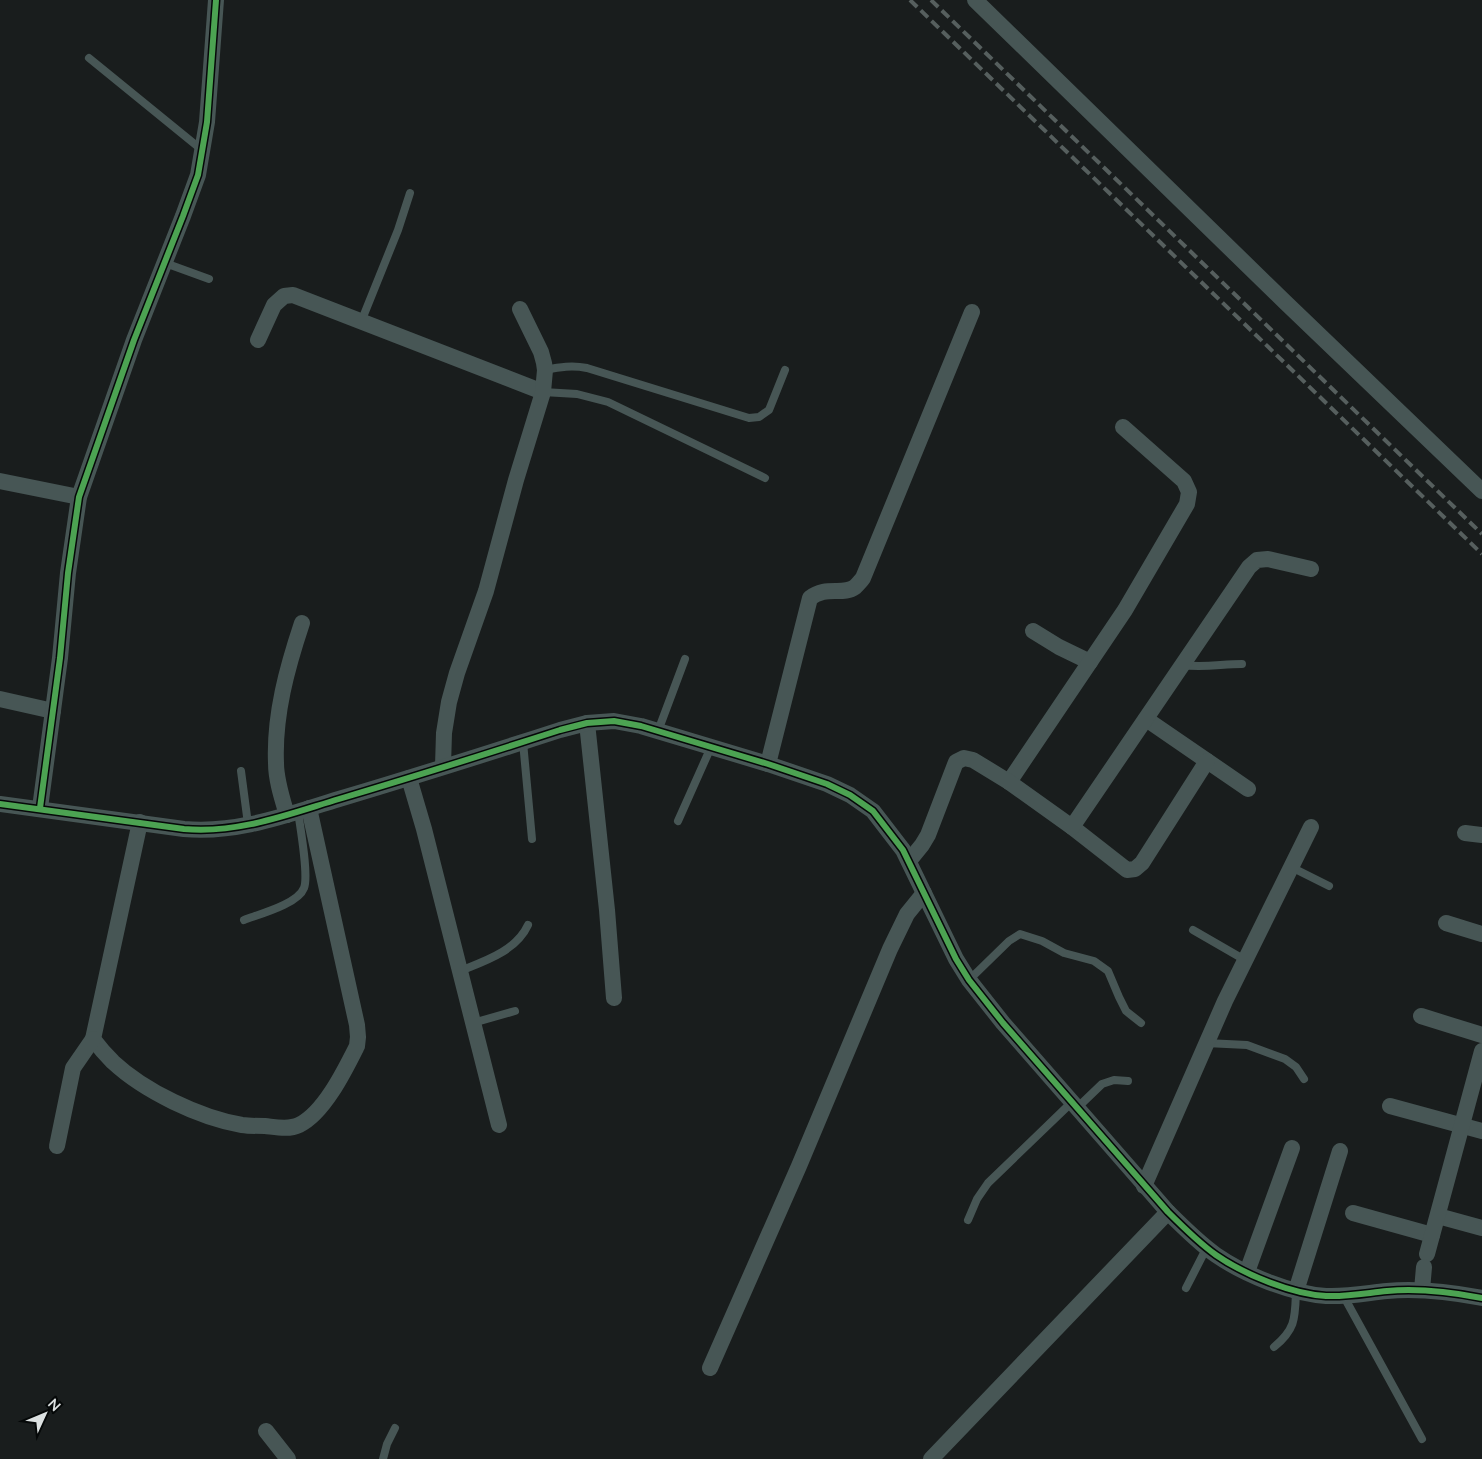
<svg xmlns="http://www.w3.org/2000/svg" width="1482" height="1459" font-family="Lato,sans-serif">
  <rect width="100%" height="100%" fill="#191d1d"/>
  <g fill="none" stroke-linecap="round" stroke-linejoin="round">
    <!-- service -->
    <g stroke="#475655" stroke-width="8">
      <path d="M89 58 202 150"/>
      <path d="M165 263 209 279"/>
      <path d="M361 322 398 230 410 193"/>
      <path d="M545 370C560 367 572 365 587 368L749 418 759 417 769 410 785 370"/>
      <path d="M543 392 577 394 608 402 765 478"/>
      <path d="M1182 665C1203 668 1222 664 1242 664"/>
      <path d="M658 731 685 659"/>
      <path d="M523 742 532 839"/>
      <path d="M241 771 248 824"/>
      <path d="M678 821 711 747"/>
      <path d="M1291 867 1329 886"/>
      <path d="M244 920C260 914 298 904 304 888 309 875 300 827 298 811"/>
      <path d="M1193 930 1245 960"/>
      <path d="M460 971C485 961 516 951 528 925"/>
      <path d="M969 980 1009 941 1020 934 1042 941 1064 953 1094 961 1108 971 1119 997 1126 1011 1141 1023"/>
      <path d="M473 1023 515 1011"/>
      <path d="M1206 1043 1247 1045 1285 1059 1296 1067 1304 1079"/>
      <path d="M1077 1108 1102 1084 1114 1080 1128 1081"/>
      <path d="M968 1220 977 1199 988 1183 1072 1102"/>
      <path d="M1186 1288 1207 1247"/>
      <path d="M1343 1295 1422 1439"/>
      <path d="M1274 1347C1296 1329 1295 1318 1296 1291"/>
      <path d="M383 1459 387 1444 395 1428"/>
    </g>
    <!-- minor -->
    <g stroke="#475655" stroke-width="16">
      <path d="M975 0 1285 302 1482 491"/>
      <path d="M258 340 274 305 284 296 293 295 543 392"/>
      <path d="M0 481 79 497"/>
      <path d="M1033 631 1059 647 1090 662"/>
      <path d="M0 699 53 711"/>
      <path d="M1146 719 1248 789"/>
      <path d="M587 723 607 910 614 998"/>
      <path d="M768 764 810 598C826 585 843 596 855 587 858 584 861 581 863 578L972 312"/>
      <path d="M443 766 444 733 449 702 457 673 486 591 516 480 543 392 545 370 544 363 541 352 520 309"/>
      <path d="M409 778 424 829 499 1125"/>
      <path d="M1009 782 1125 610 1187 504 1189 492 1184 481 1123 427"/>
      <path d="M0 804 184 829C238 834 289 814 339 799 413 777 486 754 560 730L587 723 614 721 641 726 768 764 827 784 850 795 873 811 903 850 956 959 969 980 1003 1023 1168 1212C1183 1227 1199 1243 1216 1255 1245 1275 1292 1294 1326 1296 1347 1297 1367 1293 1387 1291 1419 1288 1451 1292 1482 1298"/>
      <path d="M40 808 60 658 68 573 79 497 134 340 183 216 198 175 207 122 216 0"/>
      <path d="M287 815C282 798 276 780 276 763 274 715 287 668 302 623"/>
      <path d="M140 822 93 1039C99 1047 106 1055 113 1062 144 1091 200 1118 242 1125 249 1126 257 1126 265 1126 275 1127 289 1130 299 1125 324 1113 345 1070 357 1046L358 1037 357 1025 309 808"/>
      <path d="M1072 827 1127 870 1135 869 1142 863 1207 761"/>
      <path d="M1465 833 1482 835"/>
      <path d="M909 861 922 845 928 835 956 762 964 758 973 760 1009 782 1072 827 1249 567 1257 560 1268 559 1311 569"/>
      <path d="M1446 923 1482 934"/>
      <path d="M1421 1016 1482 1035"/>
      <path d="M1390 1106 1482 1131"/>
      <path d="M57 1146 73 1068 93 1039"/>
      <path d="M1144 1186 1225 1001 1311 827"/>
      <path d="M1353 1213 1432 1235"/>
      <path d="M1438 1216 1482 1228"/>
      <path d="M1427 1254 1482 1051"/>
      <path d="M1247 1272 1292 1148"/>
      <path d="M1422 1290 1424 1267"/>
      <path d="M1296 1291 1340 1151"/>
      <path d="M710 1368 799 1166 890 949 907 914 924 893"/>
      <path d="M266 1431 288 1459"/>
      <path d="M931 1459 1168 1212"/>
    </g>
    <!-- rail -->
    <g stroke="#565f5e" stroke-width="4" stroke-dasharray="10 5" stroke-linecap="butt">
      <path d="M910 0 1482 554"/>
      <path d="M931 0 1482 534"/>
    </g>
    <!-- cycleway casing -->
    <g stroke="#050808" stroke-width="9">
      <g id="cycleway">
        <path d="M0 804 184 829C238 834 289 814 339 799 413 777 486 754 560 730L587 723 614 721 641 726 768 764 827 784 850 795 873 811 903 850 956 959 969 980 1003 1023 1168 1212C1183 1227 1199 1243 1216 1255 1245 1275 1292 1294 1326 1296 1347 1297 1367 1293 1387 1291 1419 1288 1451 1292 1482 1298"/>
        <path d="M40 808 60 658 68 573 79 497 134 340 183 216 198 175 207 122 216 0"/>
      </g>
    </g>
    <!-- cycleway -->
    <use href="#cycleway" stroke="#4ca352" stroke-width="6"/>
  </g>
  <!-- north arrow -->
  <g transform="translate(45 1414) rotate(46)" stroke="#050808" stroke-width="4" paint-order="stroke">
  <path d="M0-4L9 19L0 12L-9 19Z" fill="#dce1e1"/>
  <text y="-8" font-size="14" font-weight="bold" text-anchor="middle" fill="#dce1e1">N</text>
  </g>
</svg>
